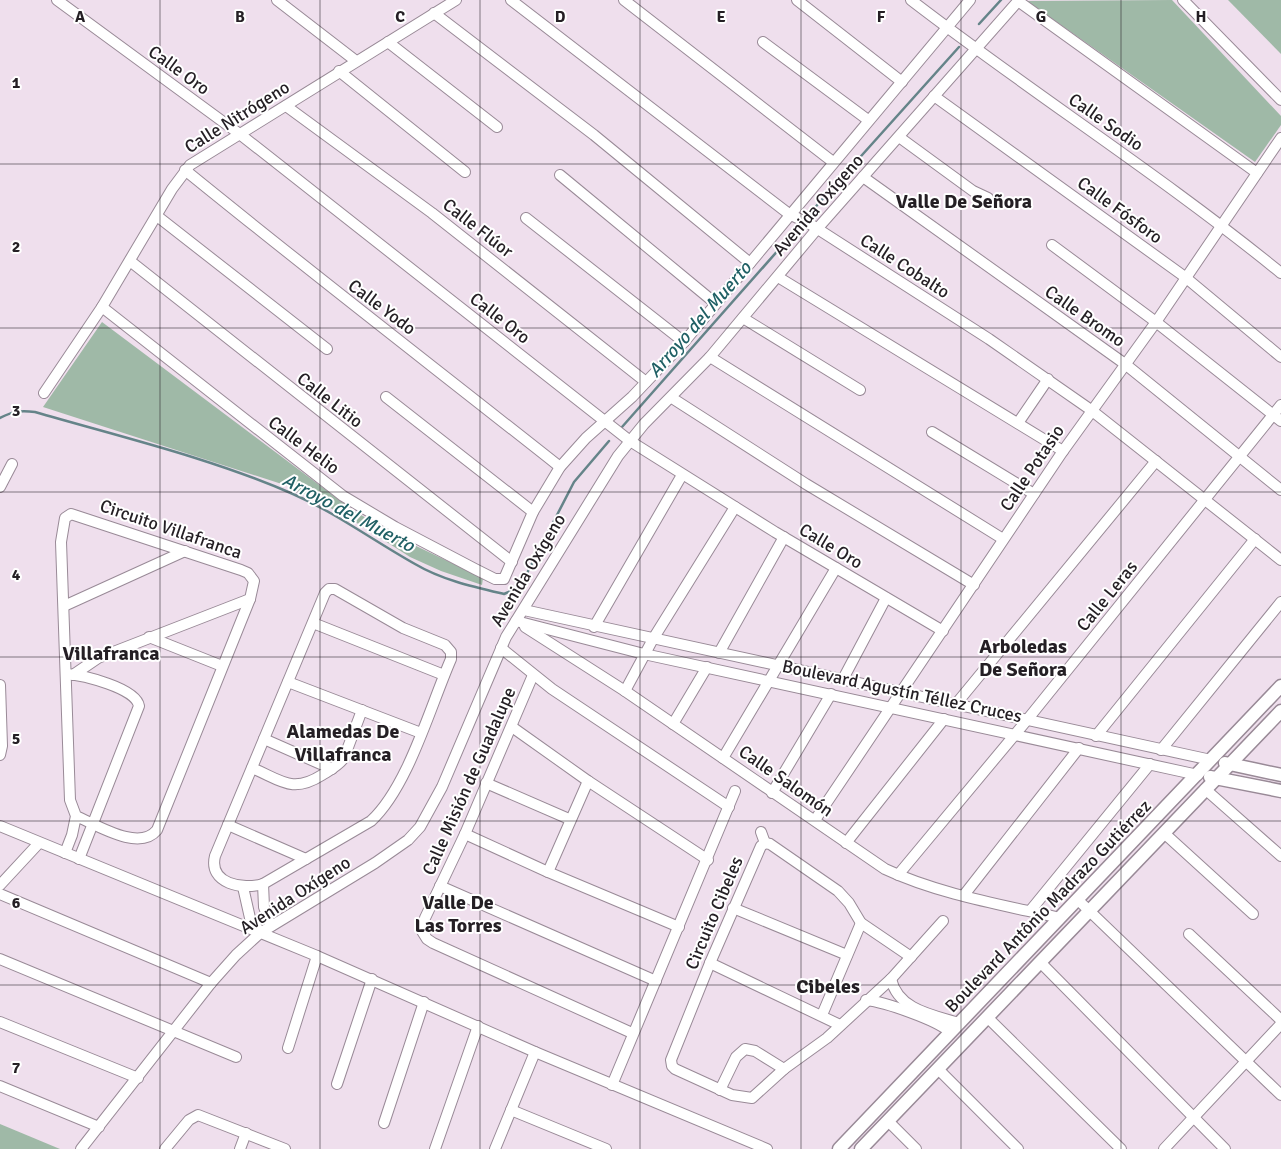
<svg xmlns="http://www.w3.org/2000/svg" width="1281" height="1149" font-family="Signika,sans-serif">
  <rect width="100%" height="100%" fill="#efdfed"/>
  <!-- green -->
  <g fill="#9fb9a7">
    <path d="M1172 0 1281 116V125L1255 162 1027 1Z"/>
    <path d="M1228 0H1281V54Z"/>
    <path d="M102 322 354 511 414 545 483 578 482 585 441 571 410 557 349 518 291 487 43 407Z"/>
    <path d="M0 1124 60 1149H0Z"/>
  </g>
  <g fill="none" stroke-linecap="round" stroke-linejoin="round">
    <!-- stream -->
    <g stroke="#658489" stroke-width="2.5">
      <path d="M979 24 1001 0"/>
      <path d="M810 213 959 47"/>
      <path d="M0 418C13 411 21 410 35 412 121 437 211 458 293 494 336 513 374 541 415 564 442 580 474 587 504 594L515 589 524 579 574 482 609 441"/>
      <path d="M622 427 796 230"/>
    </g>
    <!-- minor casing -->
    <g stroke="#998a97" stroke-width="12">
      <g id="minor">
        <path d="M57 0 241 135 630 441 775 532 943 631"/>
        <path d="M277 0 356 61"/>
        <path d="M511 0 789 214 810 224 989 339 1091 410 1281 560"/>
        <path d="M624 0 833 162"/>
        <path d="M797 0 902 82"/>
        <path d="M911 0C1033 94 1162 176 1281 273"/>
        <path d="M1183 0 1281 100"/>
        <path d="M1018 1 1257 173"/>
        <path d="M434 13 594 135 750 263"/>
        <path d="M388 42 497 127"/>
        <path d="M763 42 868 120"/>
        <path d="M339 71 465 172"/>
        <path d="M934 96 1185 277 1281 357"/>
        <path d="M286 106 432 213 646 382"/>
        <path d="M899 137 973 191 988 198"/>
        <path d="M185 170C309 271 435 368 560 467"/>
        <path d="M560 175 715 303"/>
        <path d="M863 177 1125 364 1281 490"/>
        <path d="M157 216 327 349"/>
        <path d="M526 218 684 342"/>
        <path d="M1052 245 1156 322 1281 421"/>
        <path d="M130 261 512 562"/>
        <path d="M778 277 1063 451"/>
        <path d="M102 307 343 496 395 527 475 569 495 579H504L533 512 560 467 586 438 632 397 684 342 970 0"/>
        <path d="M743 318 860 390"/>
        <path d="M710 357 1003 539"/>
        <path d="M44 393 102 307 172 189 190 165 456 0"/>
        <path d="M386 397 533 512"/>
        <path d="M672 398 806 484 974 585"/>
        <path d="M1018 423 1048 379"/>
        <path d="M932 432 1034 494"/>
        <path d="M0 487 12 464"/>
        <path d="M329 589H335L403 628 445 645 451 652V659C430 707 408 787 371 821L263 884C243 890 208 884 215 856L325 593Z"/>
        <path d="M64 606 185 551"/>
        <path d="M524 610 1211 760"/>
        <path d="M516 621 644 654 1198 775"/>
        <path d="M313 623 444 675"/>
        <path d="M525 627 625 691 885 869C938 894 1003 905 1060 918"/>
        <path d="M594 627 682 475"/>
        <path d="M149 637 222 666"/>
        <path d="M501 648 552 689 729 807"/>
        <path d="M719 653 784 537"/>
        <path d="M66 674C83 675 136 688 139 706L79 859"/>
        <path d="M73 675 98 658 250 599"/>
        <path d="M533 675 465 834 425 918 422 931 427 939 433 943 632 1033"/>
        <path d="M843 679 886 598"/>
        <path d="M288 682 421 733"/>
        <path d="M0 685 2 746 0 755"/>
        <path d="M625 691 653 639 735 507"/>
        <path d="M956 704 1156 461"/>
        <path d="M673 724 707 667"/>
        <path d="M512 727 588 781 708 860"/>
        <path d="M1096 736 1255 539"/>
        <path d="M264 739 332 769"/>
        <path d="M1161 750 1281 602"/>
        <path d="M723 758 836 568"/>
        <path d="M252 768C281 780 292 794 322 775 330 770 338 766 344 758L362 710"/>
        <path d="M486 783 569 819"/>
        <path d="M1205 789 1281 856"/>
        <path d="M772 793 831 694"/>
        <path d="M815 820 1063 451 1156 322 1281 138"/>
        <path d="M228 825 306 859"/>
        <path d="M0 826 317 956 535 1052 767 1149"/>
        <path d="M761 832 765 843"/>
        <path d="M1164 833 1253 914"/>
        <path d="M465 834 548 872 679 927"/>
        <path d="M765 843 761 846 710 963 671 1060 672 1066 675 1069 732 1095 752 1098 784 1069 827 1038 891 979 943 921"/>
        <path d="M765 843 770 844 838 891 849 903 861 923 911 957"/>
        <path d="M846 843 944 719"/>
        <path d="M65 853 72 835 76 816 70 800 61 542 65 518 71 514 241 570 248 573 254 581 250 599 157 830C139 852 97 825 76 816"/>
        <path d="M548 872 588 781"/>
        <path d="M898 875 1027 720 1281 405"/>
        <path d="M263 884 264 907 271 926"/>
        <path d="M0 885 39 843"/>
        <path d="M440 886 656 981"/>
        <path d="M243 887 250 918 260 932"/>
        <path d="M0 894 211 983"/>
        <path d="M964 895 1079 748"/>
        <path d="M1078 900 1281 1095"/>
        <path d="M733 908 847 955"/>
        <path d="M1030 911 1150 764"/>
        <path d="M1189 934 1281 1020"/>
        <path d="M0 959 236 1057"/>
        <path d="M1040 962 1225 1149"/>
        <path d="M710 963 840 1025"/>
        <path d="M891 979C898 1010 933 1015 959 1023"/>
        <path d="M866 1000C885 1002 937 1020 950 1032"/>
        <path d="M822 1015 861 923"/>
        <path d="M987 1017 1121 1149"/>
        <path d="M0 1022 138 1078"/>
        <path d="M288 1048 317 956"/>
        <path d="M938 1069 1018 1149"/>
        <path d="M337 1084 372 979"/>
        <path d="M612 1085 735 791"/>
        <path d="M0 1086 99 1127"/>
        <path d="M720 1090 736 1057 745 1049 755 1051 784 1069"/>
        <path d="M511 1110 606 1149"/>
        <path d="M888 1121 916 1149"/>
        <path d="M384 1123 424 1002"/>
        <path d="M81 1149 211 983 236 955 260 933 375 863 408 840 420 827 442 787 506 637 618 456 644 424 710 357 817 229 1019 0"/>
        <path d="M165 1149 189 1120 198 1115 285 1149"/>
        <path d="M240 1149 246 1133"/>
        <path d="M435 1149 478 1026"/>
        <path d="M495 1149 535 1052"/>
        <path d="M1164 1149 1281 1024"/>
      </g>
    </g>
    <!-- tertiary casing -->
    <g stroke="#998a97" stroke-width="15">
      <g id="tertiary">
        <path d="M1225 763 1281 775"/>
        <path d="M1210 777 1281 791"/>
        <path d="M839 1149 1281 686"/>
        <path d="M861 1149 1281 711"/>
      </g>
    </g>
    <!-- minor -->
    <use href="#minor" stroke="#fff" stroke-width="10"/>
    <!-- tertiary -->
    <use href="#tertiary" stroke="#fff" stroke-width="12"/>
  </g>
  <!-- grid -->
  <path fill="none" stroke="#241f24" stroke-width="1" stroke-opacity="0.55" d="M160 0V1149M320 0V1149M480 0V1149M640 0V1149M801 0V1149M961 0V1149M1121 0V1149M0 164H1281M0 328H1281M0 492H1281M0 657H1281M0 821H1281M0 985H1281"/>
  <g text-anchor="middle" stroke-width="4" stroke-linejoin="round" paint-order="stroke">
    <!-- street labels -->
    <g font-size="18" fill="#241f24" stroke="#fff">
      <text transform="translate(179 70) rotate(36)" y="6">Calle Oro</text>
      <text transform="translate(237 117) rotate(-32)" y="6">Calle Nitrógeno</text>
      <text transform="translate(1106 122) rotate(35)" y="6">Calle Sodio</text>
      <text transform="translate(818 205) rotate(-49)" y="6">Avenida Oxígeno</text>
      <text transform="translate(1120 210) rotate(36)" y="6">Calle Fósforo</text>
      <text transform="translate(478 228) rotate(38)" y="6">Calle Flúor</text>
      <text transform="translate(905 266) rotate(33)" y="6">Calle Cobalto</text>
      <text transform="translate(382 307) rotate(37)" y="6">Calle Yodo</text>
      <text transform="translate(1085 316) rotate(35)" y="6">Calle Bromo</text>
      <text transform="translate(500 318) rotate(38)" y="6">Calle Oro</text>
      <text transform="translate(330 400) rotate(38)" y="6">Calle Litio</text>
      <text transform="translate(304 445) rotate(37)" y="6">Calle Helio</text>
      <text transform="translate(1032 468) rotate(-56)" y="6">Calle Potasio</text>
      <text transform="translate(171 529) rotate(19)" y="6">Circuito Villafranca</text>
      <text transform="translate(831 546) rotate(31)" y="6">Calle Oro</text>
      <text transform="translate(528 570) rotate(-59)" y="6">Avenida Oxígeno</text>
      <text transform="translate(1107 596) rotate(-51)" y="6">Calle Leras</text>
      <text transform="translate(902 691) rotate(12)" y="6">Boulevard Agustín Téllez Cruces</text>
      <text transform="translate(469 781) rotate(-66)" y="6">Calle Misión de Guadalupe</text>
      <text transform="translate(786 781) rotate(35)" y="6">Calle Salomón</text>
      <text transform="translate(295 895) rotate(-33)" y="6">Avenida Oxígeno</text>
      <text transform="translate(1048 906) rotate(-46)" y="6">Boulevard Antônio Madrazo Gutiérrez</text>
      <text transform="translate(714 913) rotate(-67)" y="6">Circuito Cibeles</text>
    </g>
    <!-- water labels -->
    <g font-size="19" font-style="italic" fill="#206065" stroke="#fff">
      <text transform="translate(699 319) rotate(-49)" y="7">Arroyo del Muerto</text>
      <text transform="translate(349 512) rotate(28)" y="7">Arroyo del Muerto</text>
    </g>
    <!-- quarter labels -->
    <g font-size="20" font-weight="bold" fill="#241f24" stroke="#fff">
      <text x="964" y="208">Valle De Señora</text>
      <text x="1023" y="653">Arboledas<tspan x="1023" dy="23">De Señora</tspan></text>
      <text x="111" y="660">Villafranca</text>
      <text x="343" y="738">Alamedas De<tspan x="343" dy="23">Villafranca</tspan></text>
      <text x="458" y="909">Valle De<tspan x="458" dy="23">Las Torres</tspan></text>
      <text x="828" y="993">Cibeles</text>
    </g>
  </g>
  <g font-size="16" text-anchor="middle" font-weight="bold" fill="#241f24" stroke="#fff" stroke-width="4" stroke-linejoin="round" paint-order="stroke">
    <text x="80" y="22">A</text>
    <text x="240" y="22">B</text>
    <text x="400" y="22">C</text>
    <text x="560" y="22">D</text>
    <text x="721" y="22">E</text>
    <text x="881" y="22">F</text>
    <text x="1041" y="22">G</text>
    <text x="1201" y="22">H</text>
    <text x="16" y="88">1</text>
    <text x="16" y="252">2</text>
    <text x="16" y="416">3</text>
    <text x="16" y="580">4</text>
    <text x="16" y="744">5</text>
    <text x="16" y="908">6</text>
    <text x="16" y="1073">7</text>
  </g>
</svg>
